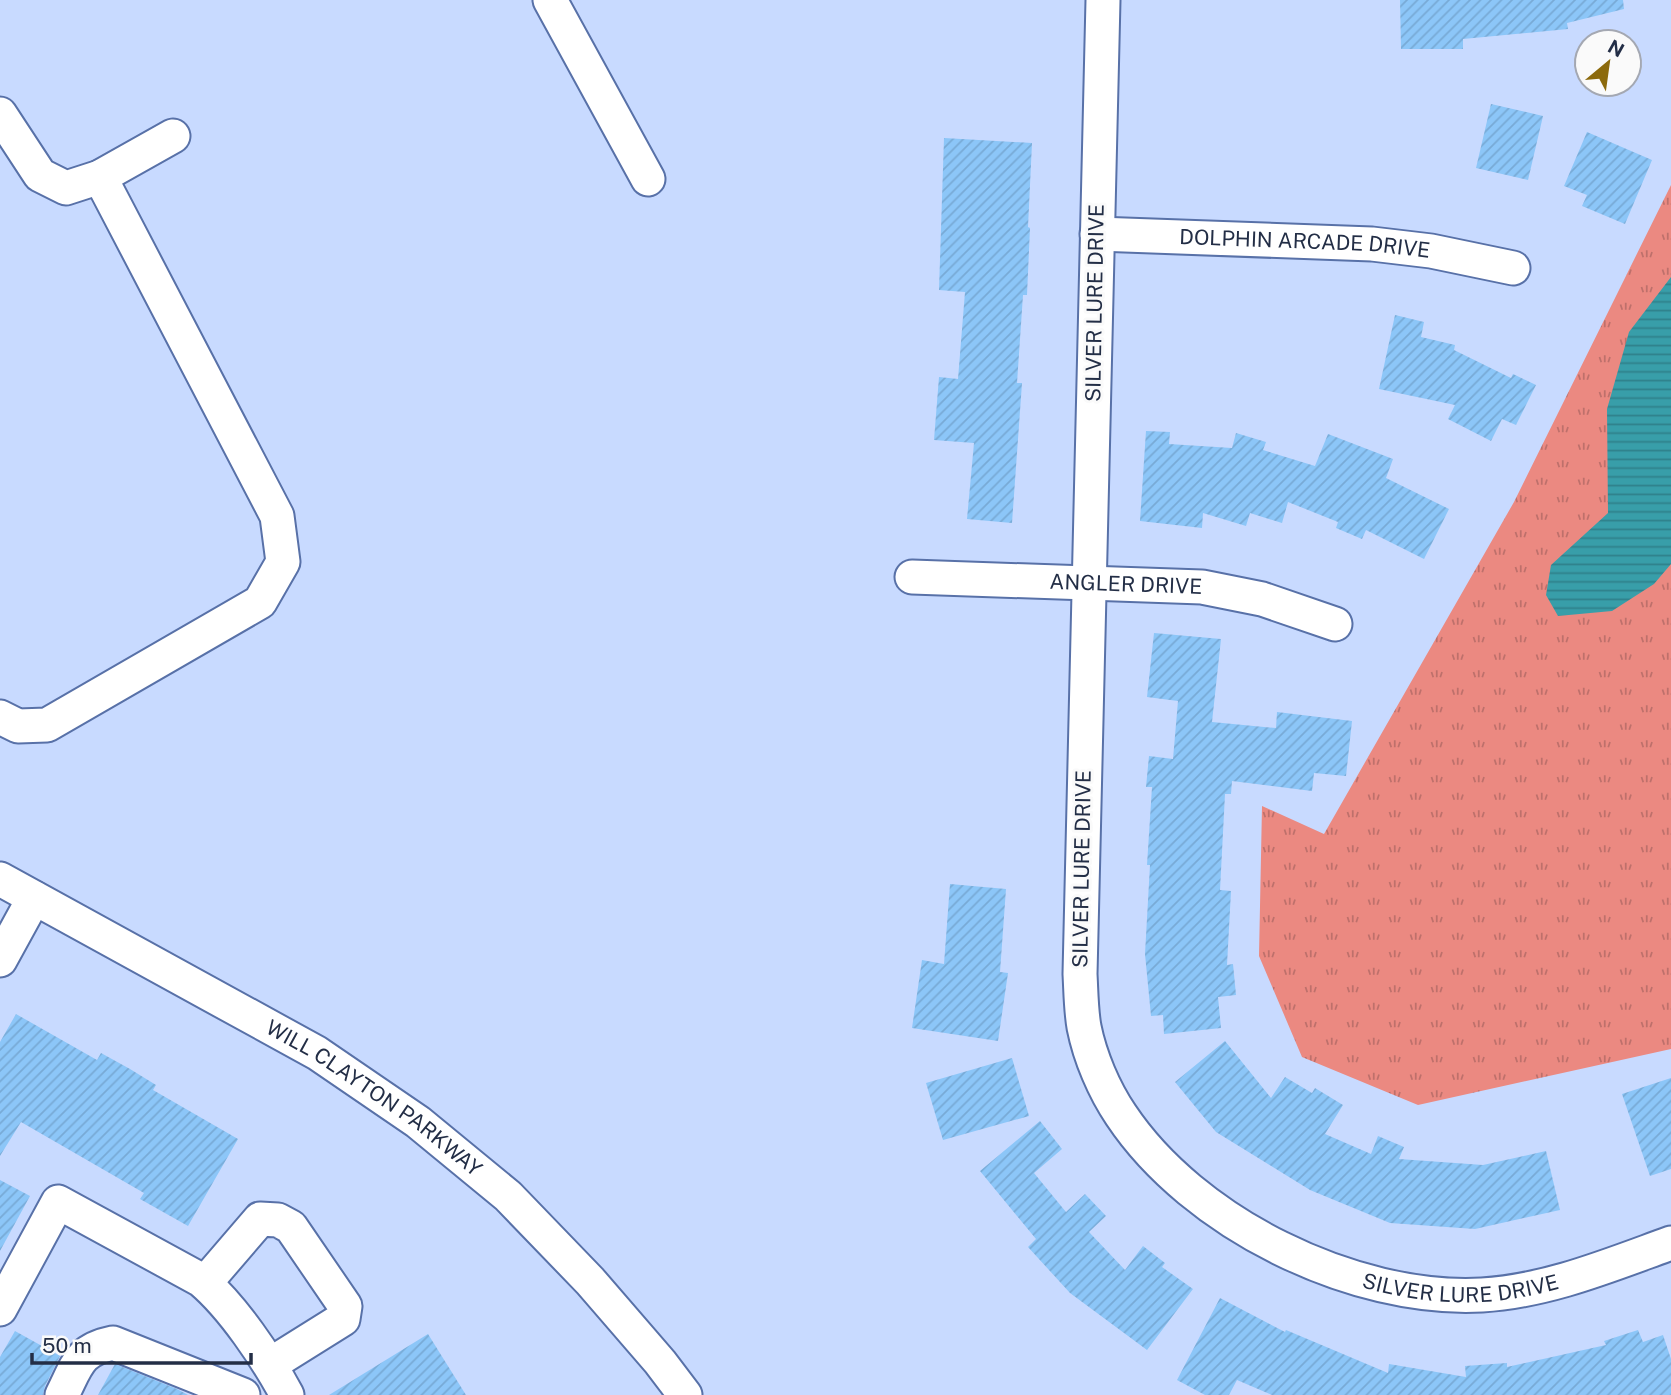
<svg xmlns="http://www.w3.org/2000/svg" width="1671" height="1395" font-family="'Public Sans',sans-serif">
  <defs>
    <pattern id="grass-tufts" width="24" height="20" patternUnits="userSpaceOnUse" patternTransform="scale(1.75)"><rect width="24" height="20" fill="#eb8981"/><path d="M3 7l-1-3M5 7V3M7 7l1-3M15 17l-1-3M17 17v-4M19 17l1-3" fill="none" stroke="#be706b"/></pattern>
    <pattern id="water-rules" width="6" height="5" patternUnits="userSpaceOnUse" patternTransform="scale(1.75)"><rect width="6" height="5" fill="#389ea9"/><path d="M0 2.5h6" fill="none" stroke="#2f818b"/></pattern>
    <pattern id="building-hatch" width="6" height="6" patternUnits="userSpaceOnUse" patternTransform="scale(1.75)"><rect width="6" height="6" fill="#8cc6f8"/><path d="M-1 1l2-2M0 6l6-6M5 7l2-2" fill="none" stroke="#78aad6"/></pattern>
  </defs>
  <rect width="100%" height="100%" fill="#c8daff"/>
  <!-- grass -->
  <path fill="url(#grass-tufts)" d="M1671 185V1049L1418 1105 1302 1057 1259 956 1262 806 1324 834 1514 502Z"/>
  <!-- water -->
  <path fill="url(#water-rules)" d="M1671 277V564L1654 584 1612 611 1558 616 1546 595 1551 565 1608 513 1607 409 1629 332Z"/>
  <!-- building -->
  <g fill="url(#building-hatch)">
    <path d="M1400 0H1623L1624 9 1567 23 1568 29 1463 39V49H1401Z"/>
    <path d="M1491 104 1543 116 1528 180 1476 168Z"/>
    <path d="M1587 132 1652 160 1625 224 1582 206 1587 195 1564 186Z"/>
    <path d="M944 138 1032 143 1028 227 1030 228 1027 295H1023L1017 383H1022L1012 523 967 519 974 443 934 440 939 377 958 379 965 292 939 290Z"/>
    <path d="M1395 315 1424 322 1421 337 1455 345 1454 350 1511 378 1513 374 1536 385 1516 425 1502 419 1491 441 1448 419 1455 405 1379 389Z"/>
    <path d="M1146 431 1170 432 1169 444 1232 448 1236 433 1266 442 1263 450 1315 466 1328 434 1393 459 1386 478 1449 509 1424 559 1366 530 1362 539 1336 528 1338 522 1288 502 1282 523 1250 513 1246 526 1203 513 1202 528 1140 521Z"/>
    <path d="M1154 633 1221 639 1212 722 1276 728 1277 712 1352 721 1346 776 1314 773 1312 791 1232 781 1231 794H1225L1220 890 1231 891 1227 965 1233 964 1236 995 1218 997 1221 1028 1164 1034 1163 1015 1151 1016 1145 954 1150 865H1147L1152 787H1146L1149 756 1173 759 1178 701 1147 697Z"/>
    <path d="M950 884 1006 889 1000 972 1008 973 998 1041 912 1028 922 960 944 964Z"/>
    <path d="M16 1014 97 1060 101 1053 130 1069 156 1085 153 1090 238 1139 188 1226 140 1199 144 1193 21 1122 0 1156V1042Z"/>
    <path d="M1225 1041 1271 1098 1285 1077 1312 1093 1315 1088 1343 1105 1325 1134 1371 1154 1378 1136 1404 1147 1399 1159 1483 1165 1546 1151 1560 1210 1475 1229 1390 1223 1310 1190 1216 1132 1175 1082Z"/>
    <path d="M1012 1058 1029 1116 943 1140 926 1083Z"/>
    <path d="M1671 1078V1169L1650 1176 1622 1094Z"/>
    <path d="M1040 1121 1062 1149 1034 1173 1066 1212 1085 1194 1106 1216 1089 1232 1125 1270 1143 1246 1165 1263 1162 1267 1193 1289 1147 1350 1070 1293 1028 1247 1036 1239 980 1171Z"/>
    <path d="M0 1180 30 1196 0 1251Z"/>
    <path d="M1220 1298 1285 1332 1286 1330 1388 1373 1389 1364 1466 1377 1465 1366 1507 1363V1367L1606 1345 1604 1341 1638 1330 1643 1342 1663 1335 1671 1359V1395H1272L1237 1380 1229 1395H1205L1177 1380Z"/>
    <path d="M15 1331 60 1356 45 1386 43 1395H0V1357Z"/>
    <path d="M428 1334 466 1395H329Z"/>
    <path d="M115 1364 177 1389 188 1395H98Z"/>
  </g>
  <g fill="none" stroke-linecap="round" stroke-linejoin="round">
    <!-- minor casing -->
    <g stroke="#5871a8" stroke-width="37">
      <g id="minor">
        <path d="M550 0 648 179"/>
        <path id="s1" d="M1103 0 1080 974C1081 992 1081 1010 1084 1027 1090 1057 1104 1090 1121 1115 1193 1223 1353 1302 1482 1295 1548 1291 1610 1265 1671 1243"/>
        <path d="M0 114 40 175 66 188 100 177 173 136"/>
        <path id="s2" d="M1097 234 1372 244 1431 251 1513 268"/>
        <path id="s3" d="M912 577 1202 587 1262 599 1335 624"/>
        <path d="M0 717 18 726 47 725 260 602 283 562 277 516 100 177"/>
        <path id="s4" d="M0 879 317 1053 418 1122 508 1196 590 1281 660 1362 685 1395"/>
        <path d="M0 960 34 898"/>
        <path d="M205 1283 260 1219 278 1220 291 1227 345 1306 343 1319 271 1364"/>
        <path d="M0 1309 58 1202 201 1280C233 1307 267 1358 287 1395"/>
        <path d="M62 1395C77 1366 78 1350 113 1343L243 1395"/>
      </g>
    </g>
    <!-- minor -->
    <use href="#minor" stroke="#fff" stroke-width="33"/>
  </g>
  <g text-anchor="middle" stroke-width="6" stroke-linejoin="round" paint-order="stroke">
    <!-- street labels -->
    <g font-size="21" fill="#232e46" stroke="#fafafa">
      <text dy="7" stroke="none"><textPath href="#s2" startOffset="208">DOLPHIN ARCADE DRIVE</textPath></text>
      <text transform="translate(1095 303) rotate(-89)" y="7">SILVER LURE DRIVE</text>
      <text dy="7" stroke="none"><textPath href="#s3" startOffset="214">ANGLER DRIVE</textPath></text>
      <text transform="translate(1082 869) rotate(-89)" y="7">SILVER LURE DRIVE</text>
      <text dy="7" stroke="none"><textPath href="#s4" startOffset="434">WILL CLAYTON PARKWAY</textPath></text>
      <text dy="7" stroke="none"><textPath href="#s1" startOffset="1521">SILVER LURE DRIVE</textPath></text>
    </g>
  </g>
  <!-- north arrow -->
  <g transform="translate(1608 63) rotate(29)"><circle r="33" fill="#fafafa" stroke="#a4a8b2" stroke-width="2"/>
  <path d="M0-5L12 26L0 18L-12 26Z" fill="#8c6a0c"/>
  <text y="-10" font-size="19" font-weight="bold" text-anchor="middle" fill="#232e46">N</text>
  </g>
  <!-- scale -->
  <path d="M32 1353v10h219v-10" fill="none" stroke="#232e46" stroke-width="3.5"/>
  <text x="42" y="1353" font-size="21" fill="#232e46" stroke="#fafafa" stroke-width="5" paint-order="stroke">50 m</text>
</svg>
